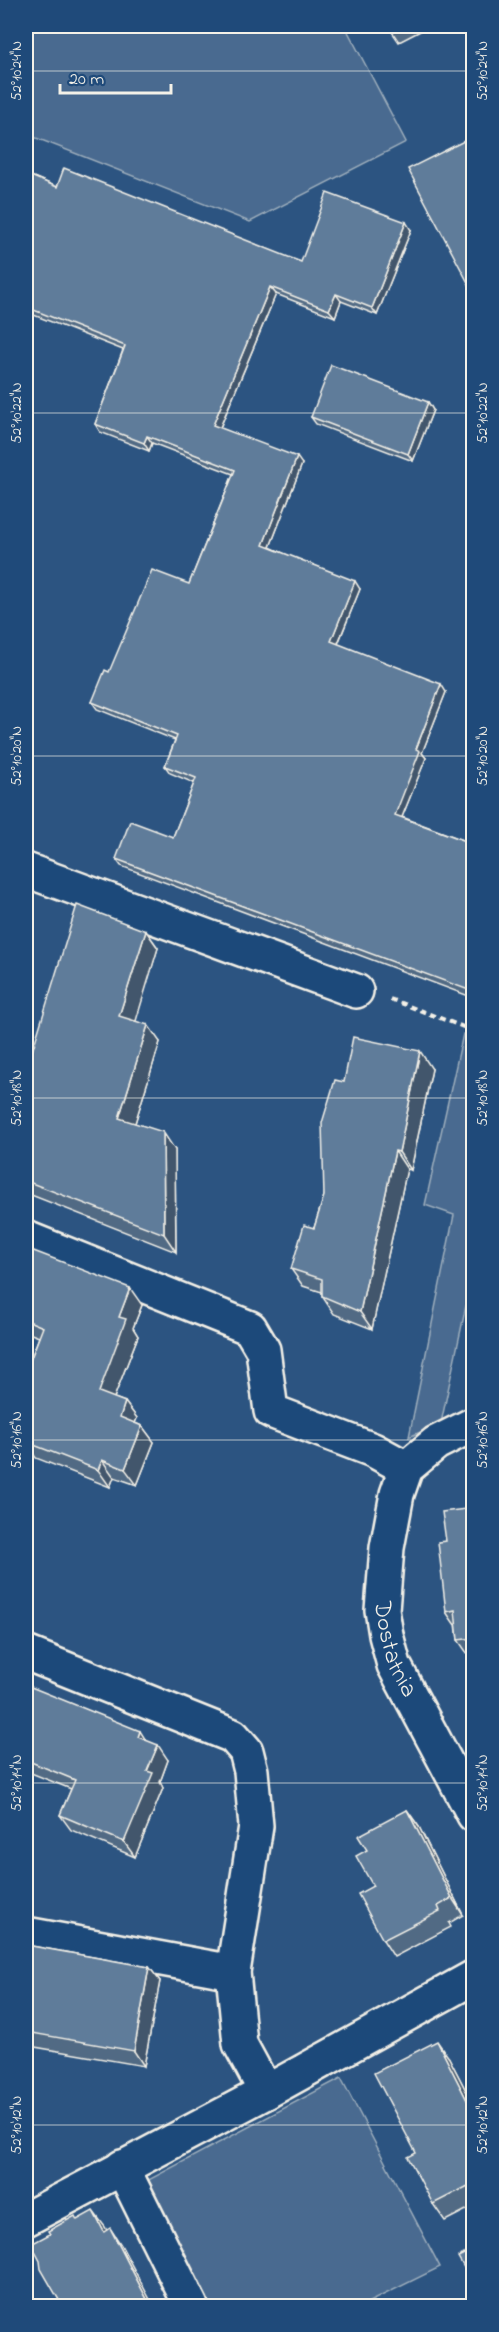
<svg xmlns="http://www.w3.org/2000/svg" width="499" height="2332" viewBox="0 0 499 2332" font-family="'Indie Flower',sans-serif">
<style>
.green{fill:#496b90;stroke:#9eaebc;stroke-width:1.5}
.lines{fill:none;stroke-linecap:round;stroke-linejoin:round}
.minor-casing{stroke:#f4f1e8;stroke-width:38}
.path{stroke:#f4f1e8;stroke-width:4;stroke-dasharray:6 4.5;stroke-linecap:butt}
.minor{stroke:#1f4a7a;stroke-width:33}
.wall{fill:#516a84;stroke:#f4f1e8;stroke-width:1.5}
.shaded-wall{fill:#42566c;stroke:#f4f1e8;stroke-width:1.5}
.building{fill:#5e7b9a;stroke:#f4f1e8;stroke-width:1.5}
.ticks{fill:none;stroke:#f4f1e8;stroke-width:1.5;stroke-opacity:0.45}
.labels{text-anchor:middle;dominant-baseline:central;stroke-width:6;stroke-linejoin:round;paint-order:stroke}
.street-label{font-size:24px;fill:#f4f1e8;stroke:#1f4a7a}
.neatline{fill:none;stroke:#f4f1e8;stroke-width:2}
.ticks-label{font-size:15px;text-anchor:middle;fill:#f4f1e8}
</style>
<rect width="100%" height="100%" fill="#2c5481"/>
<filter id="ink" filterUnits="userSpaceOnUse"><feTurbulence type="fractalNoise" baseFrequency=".0167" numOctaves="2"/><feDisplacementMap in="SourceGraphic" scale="12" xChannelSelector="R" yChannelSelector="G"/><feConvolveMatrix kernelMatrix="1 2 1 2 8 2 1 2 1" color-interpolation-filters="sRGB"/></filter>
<g filter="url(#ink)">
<!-- green -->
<g class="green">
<path d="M26,26H345L406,142L250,222L26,134Z"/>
<path d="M463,1034L474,1038L473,1273L441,1423L409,1437L454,1215L425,1205Z"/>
<path d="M341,2078L440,2267L361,2306H203L139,2185Z"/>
</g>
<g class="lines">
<defs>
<g id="minor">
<path d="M26,870L356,991"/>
<path d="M26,1238L250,1328L263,1350L271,1411L373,1450L406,1468"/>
<path id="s1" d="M474,1424L436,1443L406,1468L397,1494L387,1548L382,1610L386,1635L394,1665L474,1815"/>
<path d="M26,1653L233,1736L246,1751L251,1771L256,1826L233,1972L240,2044L266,2092"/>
<path d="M26,1934L233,1972"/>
<path d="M122,2167L191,2306"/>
<path d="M26,2219L266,2092L474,1977"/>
</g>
</defs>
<!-- minor casing -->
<use href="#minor" class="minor-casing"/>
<!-- path -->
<path class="path" d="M390,999L474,1031"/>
<!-- minor -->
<use href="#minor" class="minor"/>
</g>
<!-- wall -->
<g class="wall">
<path d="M388,26H430L399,42Z"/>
<path d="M26,174L57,187L301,262L411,230L377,315L341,301L335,317L276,294L220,428L302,464L270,547L360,589L338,644L446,692L422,753L426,758L402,817L474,844V998L121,866L116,859L173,837L194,783L170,773L165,766L175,740L97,709L92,702L109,672L189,584L233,474L152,443L149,451L100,432L95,424L123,350L26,312Z"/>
<path d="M428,402L433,410L413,461L316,424L311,417Z"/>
<path d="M146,931L158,948L135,1021L160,1042L135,1123L175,1150L176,1252L26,1193V1071Z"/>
<path d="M432,1069L411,1170L407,1169L372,1329L334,1314L322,1296V1292L303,1286L291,1269L314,1228L324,1196L344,1082Z"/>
<path d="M26,1265L142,1305L133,1328L138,1336L114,1398L125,1402L137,1418L135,1423L142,1426L154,1442L137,1485L114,1477L110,1487L36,1458L26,1443V1371L39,1337L26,1332Z"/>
<path d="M474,1508V1652L467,1653L458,1640L456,1624L455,1625L446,1612V1541Z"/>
<path d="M26,1685L146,1740L168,1760L160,1782L163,1788L135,1857L71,1830L60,1815L71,1789L26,1771Z"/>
<path d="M407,1810L419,1827L463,1915L449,1923L451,1927L394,1957L383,1940L367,1850Z"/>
<path d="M26,1945L149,1967L160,1981L144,2066L35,2047L26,2033Z"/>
<path d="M449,2058L473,2104H474V2206L445,2221L433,2204L416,2153Z"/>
</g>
<!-- shaded-wall -->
<g class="shaded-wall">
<path d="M406,222L411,230L377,315L372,308Z"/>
<path d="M270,287L276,294L218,432L213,425Z"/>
<path d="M336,294L341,301L335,317L329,310Z"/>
<path d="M428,402L433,410L413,461L408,454Z"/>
<path d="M147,436L152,443L149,451L144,443Z"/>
<path d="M297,457L302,464L268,552L263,545Z"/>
<path d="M355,581L360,589L336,648L331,641Z"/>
<path d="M441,684L446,692L422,753L426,758L400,822L395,815L416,749Z"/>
<path d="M146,931L158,948L132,1034L119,1016Z"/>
<path d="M148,1025L160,1042L131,1136L119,1118Z"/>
<path d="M420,1051L432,1069L411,1170L399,1152Z"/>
<path d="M163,1132L175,1150L176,1252L164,1234Z"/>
<path d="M395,1151L407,1169L372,1329L360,1312Z"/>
<path d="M130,1288L142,1305L133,1328L138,1336L110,1408L99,1392L119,1317Z"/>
<path d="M125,1402L137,1418L131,1433L120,1417Z"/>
<path d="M142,1426L154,1442L137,1485L125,1469Z"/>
<path d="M102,1460L114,1477L110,1487L98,1470Z"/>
<path d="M140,1731L150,1747L138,1737Z"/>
<path d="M158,1745L168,1760L160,1782L163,1788L135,1857L124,1842L147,1771Z"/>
<path d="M407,1810L419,1827L463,1915L452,1898Z"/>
<path d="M149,1967L160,1981L144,2066L134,2051Z"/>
<path d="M437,2041L449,2058L474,2106H470Z"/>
<path d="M93,2211L105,2227L116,2248L104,2232Z"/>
<path d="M110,2228L121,2245L154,2307H151Z"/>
</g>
<!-- building -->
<g class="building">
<path d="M388,26H396L390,29Z"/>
<path d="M474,136V294L408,169Z"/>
<path d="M64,168L301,262L327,193L406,222L372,308L336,294L329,310L270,287L213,425L297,457L263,545L355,581L331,641L441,684L416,749L420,751L395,815L474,844V992L116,859L130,821L173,837L196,778L165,766L177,736L92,702L105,670L109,672L152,570L189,584L235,470L147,436L144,443L95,424L125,346L26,307V174L57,187Z"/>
<path d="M331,365L428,402L408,454L311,417Z"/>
<path d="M77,905L146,931L119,1016L148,1025L119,1118L163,1132L164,1234L26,1181V1071Z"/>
<path d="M353,1037L420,1051L399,1152L395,1151L360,1312L322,1296V1279L291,1269L304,1225L314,1228L324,1196L322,1123L335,1080L344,1082Z"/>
<path d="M31,1250L130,1288L119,1317L126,1319L99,1392L125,1402L120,1417L142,1426L125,1469L102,1460L98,1470L26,1442V1440L29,1432L26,1431V1371L43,1327L26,1320V1265Z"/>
<path d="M474,1508V1638L458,1640L455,1610L446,1612L438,1542L446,1541L442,1512Z"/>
<path d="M26,1685L140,1731L138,1737L158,1745L147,1771L153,1773L124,1842L60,1815L75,1780L26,1760Z"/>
<path d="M407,1810L452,1898L438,1906L440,1911L383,1940L358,1894L373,1886L356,1856L367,1850L358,1836Z"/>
<path d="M26,1945L149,1967L134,2051L26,2032L27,2019H26Z"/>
<path d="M437,2041L470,2106L474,2104V2191L470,2185L433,2204L408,2157L416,2153L374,2073Z"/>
<path d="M93,2211L104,2232L110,2228L151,2307H63L41,2269L40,2261L31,2244L50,2234L48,2231L75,2216L77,2220Z"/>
<path d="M474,2249V2285L458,2257Z"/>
</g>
</g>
<!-- ticks -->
<path class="ticks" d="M26,71H474M26,413H474M26,756H474M26,1098H474M26,1440H474M26,1783H474M26,2125H474"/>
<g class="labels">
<!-- street labels -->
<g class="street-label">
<text stroke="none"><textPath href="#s1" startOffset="267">Dostatnia</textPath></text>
</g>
</g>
<!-- margin -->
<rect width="499" height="2332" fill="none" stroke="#1f4a7a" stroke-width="66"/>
<!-- scale -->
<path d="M60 84v9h111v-9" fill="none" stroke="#f4f1e8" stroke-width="3"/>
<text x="69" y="84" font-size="18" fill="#f4f1e8" stroke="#1f4a7a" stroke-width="4.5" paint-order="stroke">20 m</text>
<rect x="33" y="33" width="433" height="2266" class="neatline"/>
<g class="ticks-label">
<text transform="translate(16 71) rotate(-90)" y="5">52°10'24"N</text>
<text transform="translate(482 71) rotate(-90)" y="5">52°10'24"N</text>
<text transform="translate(16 413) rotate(-90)" y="5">52°10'22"N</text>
<text transform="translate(482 413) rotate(-90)" y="5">52°10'22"N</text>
<text transform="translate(16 756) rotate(-90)" y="5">52°10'20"N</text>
<text transform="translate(482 756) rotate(-90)" y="5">52°10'20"N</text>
<text transform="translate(16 1098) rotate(-90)" y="5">52°10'18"N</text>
<text transform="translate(482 1098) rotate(-90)" y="5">52°10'18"N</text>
<text transform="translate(16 1440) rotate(-90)" y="5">52°10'16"N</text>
<text transform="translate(482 1440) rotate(-90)" y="5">52°10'16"N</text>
<text transform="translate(16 1783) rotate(-90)" y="5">52°10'14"N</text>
<text transform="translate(482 1783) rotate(-90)" y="5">52°10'14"N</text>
<text transform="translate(16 2125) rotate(-90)" y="5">52°10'12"N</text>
<text transform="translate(482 2125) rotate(-90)" y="5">52°10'12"N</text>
</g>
</svg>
